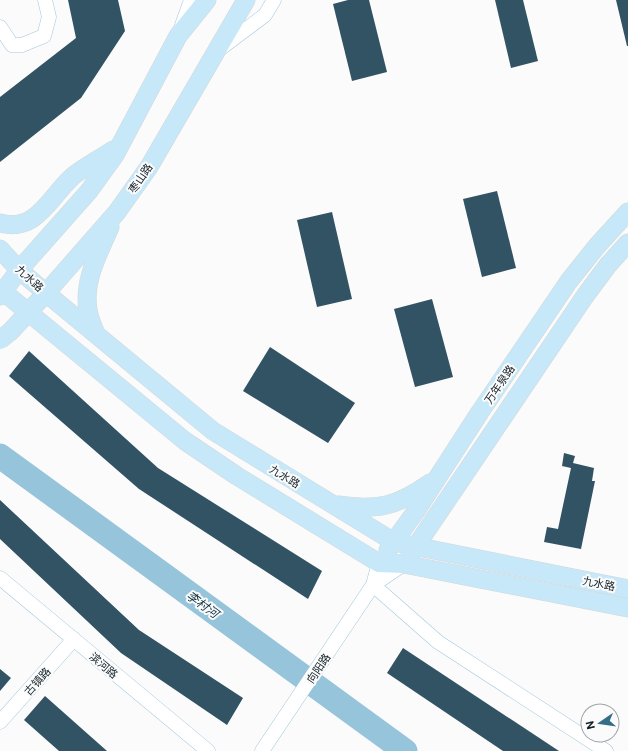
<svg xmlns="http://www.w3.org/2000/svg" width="628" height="751" viewBox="0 0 628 751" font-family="Commissioner,'Noto Sans SC',sans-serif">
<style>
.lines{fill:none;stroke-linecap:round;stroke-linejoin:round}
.river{stroke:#96c4db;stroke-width:25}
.building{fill:#315364}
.minor-casing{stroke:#a3c8dc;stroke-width:15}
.major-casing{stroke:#d5d7d8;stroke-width:19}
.minor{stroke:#fff;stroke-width:14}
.major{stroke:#c7e8f9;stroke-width:18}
.major-bridge-casing{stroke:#d5d7d8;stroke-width:19;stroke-linecap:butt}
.major-bridge{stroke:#c7e8f9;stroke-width:18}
.labels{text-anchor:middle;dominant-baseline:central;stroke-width:4;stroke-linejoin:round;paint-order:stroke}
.street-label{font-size:11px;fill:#132229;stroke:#fbfbfb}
.water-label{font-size:12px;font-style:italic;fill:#083142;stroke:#fbfbfb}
</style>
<rect width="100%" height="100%" fill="#fbfbfb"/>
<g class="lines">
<!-- river -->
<path class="river" d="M0,456L405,751"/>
</g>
<!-- building -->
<g class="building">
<path d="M68,0H118L125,31L81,98L0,162V97L76,38Z"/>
<path d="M348,0H369L387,72L352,81L333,4Z"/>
<path d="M495,0H523L538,61L511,68Z"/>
<path d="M616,0H628V46H627Z"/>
<path d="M497,191L516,268L482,277L463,199Z"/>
<path d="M332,212L352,299L317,307L297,220Z"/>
<path d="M432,299L453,377L415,387L394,309Z"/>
<path d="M270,347L355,403L328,443L243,391Z"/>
<path d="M29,351L158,468L322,571L308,599L139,489L9,376Z"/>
<path d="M564,453L575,456L573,463L594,468L592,481H595L581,549L544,542L547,527L558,529L571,468L562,466Z"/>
<path d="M0,500L139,630L243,698L227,725L121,653L0,539Z"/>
<path d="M403,648L559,751H503L387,673Z"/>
<path d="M0,669L11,678L0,691Z"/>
<path d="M45,696L107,751H59L24,720Z"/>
</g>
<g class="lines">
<defs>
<g id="minor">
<path d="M0,27L12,45H22L44,36L49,17L45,0"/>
<path d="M181,28L191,0"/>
<path d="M221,48L265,15L274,0"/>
<path d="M0,578L208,751"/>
<path d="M373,585L438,642L606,751"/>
<path d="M373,585L404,564"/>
<path d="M0,722L74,639"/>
<path d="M262,751L373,585L379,563"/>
</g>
<g id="major">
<path d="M0,223C36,233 49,198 72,177C84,167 100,159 113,150"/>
<path d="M0,249L19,270L46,293L213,431L394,542L628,589"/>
<path d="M0,289L185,441L237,476L379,563L404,564L628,608"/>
<path d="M0,296L19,270L89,191L115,155L178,36L207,0"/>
<path d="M11,331L46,293L117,212L149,167L246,0"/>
<path d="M96,334C93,326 89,318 88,310C83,280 99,253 110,227"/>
<path d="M338,505C377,511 398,506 430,483"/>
<path d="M388,550L416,511L480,412L569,281L597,246L628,212"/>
<path d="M410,555L585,296L608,265L628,243"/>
</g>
</defs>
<!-- minor casing -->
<use href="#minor" class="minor-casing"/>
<!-- major casing -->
<use href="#major" class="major-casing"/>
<!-- minor -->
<use href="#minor" class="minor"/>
<!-- major -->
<use href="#major" class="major"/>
<defs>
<path id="major-bridge" d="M0,340L11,331"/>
</defs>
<!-- major-bridge casing -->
<use href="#major-bridge" class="major-bridge-casing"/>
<!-- major-bridge -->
<use href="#major-bridge" class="major-bridge"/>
</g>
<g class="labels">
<!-- street labels -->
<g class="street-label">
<text transform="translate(140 178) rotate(-56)">枣山路</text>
<text transform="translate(30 278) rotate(42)">九水路</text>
<text transform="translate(499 384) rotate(-56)">万年泉路</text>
<text transform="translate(285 476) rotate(31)">九水路</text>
<text transform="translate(599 583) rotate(11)">九水路</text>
<text transform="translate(104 665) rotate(40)">滨河路</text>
<text transform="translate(318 668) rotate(-56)">向阳路</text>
<text transform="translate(37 681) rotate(-48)">古镇路</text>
</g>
<!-- water labels -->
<g class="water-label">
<text transform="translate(203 604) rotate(36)">李村河</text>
</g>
</g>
<!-- north arrow -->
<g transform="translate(600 723) rotate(257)"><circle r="19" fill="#fbfbfb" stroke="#9ea4a7"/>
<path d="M0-3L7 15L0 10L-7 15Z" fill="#356c87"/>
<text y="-6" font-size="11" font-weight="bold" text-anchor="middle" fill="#132229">N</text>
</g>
</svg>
